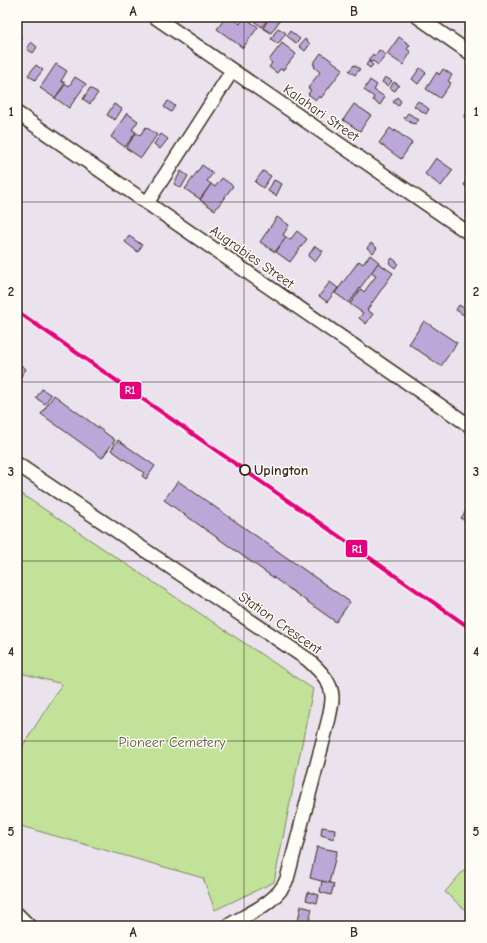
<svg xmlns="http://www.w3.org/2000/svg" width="487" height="943" viewBox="0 0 487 943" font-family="'Comic Neue',sans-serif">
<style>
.green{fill:#c2e29a;stroke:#7e865c}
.building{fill:#bca8d8;stroke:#3b2a1e}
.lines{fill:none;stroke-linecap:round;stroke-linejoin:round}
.minor-casing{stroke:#3b2a1e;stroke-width:16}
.minor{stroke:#fdfcf7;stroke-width:13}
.rail-1-casing{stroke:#fdfcf7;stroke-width:7}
.rail-1{stroke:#e5007d;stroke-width:4}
.grid{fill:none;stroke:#3b2a1e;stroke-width:1;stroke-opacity:0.55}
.stop-dot{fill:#fdfcf7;stroke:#3b2a1e;stroke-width:2}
.labels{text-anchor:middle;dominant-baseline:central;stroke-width:3;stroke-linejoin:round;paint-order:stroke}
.street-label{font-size:14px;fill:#3b2a1e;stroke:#fdfcf7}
.stop-label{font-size:14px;font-weight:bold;fill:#3b2a1e;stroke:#fdfcf7;text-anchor:start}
.park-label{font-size:14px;fill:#5d583d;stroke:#fdfcf7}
.line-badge{stroke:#fdfcf7;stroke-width:1.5}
.badge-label{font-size:11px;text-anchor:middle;font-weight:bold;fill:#fff}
.neatline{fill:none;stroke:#3b2a1e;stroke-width:1.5}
.grid-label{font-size:13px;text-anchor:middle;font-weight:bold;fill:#3b2a1e}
</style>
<rect width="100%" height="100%" fill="#eae3ee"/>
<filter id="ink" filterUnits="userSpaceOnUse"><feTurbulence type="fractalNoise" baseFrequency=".025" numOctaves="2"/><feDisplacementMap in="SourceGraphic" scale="8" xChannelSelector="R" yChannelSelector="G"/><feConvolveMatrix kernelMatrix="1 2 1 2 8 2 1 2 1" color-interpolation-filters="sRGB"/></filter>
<g filter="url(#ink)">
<!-- green -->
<g class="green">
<path d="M17,491L313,689L274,882L215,910L203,878L17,825V755L62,684L17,672Z"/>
<path d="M470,863V914L445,892Z"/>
</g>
<!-- building -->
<g class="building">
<path d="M226,17H231L240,24L244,17L258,27L243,48L217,29Z"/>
<path d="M258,17H269L262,27L255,22Z"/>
<path d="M270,17H282L271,33L263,28Z"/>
<path d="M278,28L286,33L278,44L271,39Z"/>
<path d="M290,31L300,39L296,43L287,36Z"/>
<path d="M17,35L22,38L17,45Z"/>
<path d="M399,37L410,45L407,49L411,52L403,65L387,54Z"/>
<path d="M305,39L310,44L305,51L299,46Z"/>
<path d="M31,42L37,47L33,53L27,49Z"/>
<path d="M282,43L296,54L283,70L280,69L277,73L269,67L272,63L269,60Z"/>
<path d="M379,50L386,55L378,65L373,61L371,62L368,60L373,54L375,56Z"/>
<path d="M321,53L343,69L321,98L319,96L316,100L308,94L311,90L308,88L320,72L314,67L315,65L313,64Z"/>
<path d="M369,61L373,65L370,68L366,65Z"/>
<path d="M56,64L67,71L61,81L65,83L55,98L40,88Z"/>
<path d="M36,65L43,70L35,80L28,75Z"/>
<path d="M354,65L360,69L355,75L349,71Z"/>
<path d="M420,68L426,73L418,84L412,79Z"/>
<path d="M443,69L452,75L448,81L451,83L440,98L426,89L437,72L439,75Z"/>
<path d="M75,77L86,84L69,108L55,98L66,84L69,86Z"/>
<path d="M385,77L392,81L388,86L382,82Z"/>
<path d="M370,80L377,85L374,90L385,97L380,105L373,100L374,97L364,90Z"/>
<path d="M394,82L399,85L395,91L390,88Z"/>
<path d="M90,88L98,93L90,104L83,99Z"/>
<path d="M397,97L401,101L398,106L393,102Z"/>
<path d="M168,101L175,106L171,112L164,107Z"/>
<path d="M418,101L429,109L426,114L414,106Z"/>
<path d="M114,104L122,109L115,120L107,115Z"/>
<path d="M354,104L371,115L360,131L343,120Z"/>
<path d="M470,108V121L464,117Z"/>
<path d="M127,113L138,121L132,130L136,132L125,147L111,137Z"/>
<path d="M408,113L419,120L415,124L414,123L413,124L404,118Z"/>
<path d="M146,127L157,135L141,158L126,148L136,133L140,135Z"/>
<path d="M390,128L395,132V130L412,143L401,159L379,143Z"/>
<path d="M161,134L168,139L160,149L154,144Z"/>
<path d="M436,158L453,170L441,186L425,174Z"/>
<path d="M202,165L213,173L207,181L211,184L200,199L185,189Z"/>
<path d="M181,171L188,176L181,188L174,184Z"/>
<path d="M263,171L271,176L263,188L255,182Z"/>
<path d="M469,177H470V189L464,185Z"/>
<path d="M222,178L233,186L215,210L200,200L211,184L215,187Z"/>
<path d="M274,180L282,184L276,196L268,191Z"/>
<path d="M470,197V205L466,202Z"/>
<path d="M277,217L289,225L283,235L286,237L275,252L260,242Z"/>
<path d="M297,231L307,239L290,262L276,252L286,237L290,240Z"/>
<path d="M129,236L142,245L138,252L125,242Z"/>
<path d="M371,243L377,248L373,253L367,248Z"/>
<path d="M315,246L323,251L315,262L308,256Z"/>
<path d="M370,255L379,262L349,303L335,293L359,261L363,264Z"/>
<path d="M392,258L398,263L395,268L389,263Z"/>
<path d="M378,263L393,273L367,310L373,314L366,324L359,318L363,313L350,304L361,289L364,292L376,276L371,273Z"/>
<path d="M330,282L338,288L327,302L319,296Z"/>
<path d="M459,305L470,312V319L456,310Z"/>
<path d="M424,321L457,343L441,366L409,344Z"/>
<path d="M17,362L26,369L18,381L17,380Z"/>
<path d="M42,389L51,395L45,404L36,398Z"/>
<path d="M54,395L115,440L102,458L41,414Z"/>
<path d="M118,440L155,466L146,479L142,476L144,473L111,450Z"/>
<path d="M178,481L350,602L336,622L164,500Z"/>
<path d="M470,505V522L468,524L461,518Z"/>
<path d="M322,827L335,829L334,839L321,835Z"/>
<path d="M317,847L337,851L329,883L310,878Z"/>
<path d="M322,881L334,884L331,895L320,892Z"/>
<path d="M308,892L319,895L317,903L306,900Z"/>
<path d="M301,906L312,909L308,926H297Z"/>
</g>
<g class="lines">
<defs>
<g id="minor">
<path d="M155,17L470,234"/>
<path d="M418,17L470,53"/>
<path d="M17,113L470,426"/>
<path d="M147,203L232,71"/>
<path d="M17,464L307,659C318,669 333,682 332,699C332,705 330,712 329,718L287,879C277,903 249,913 228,926"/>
<path d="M17,914L29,926"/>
</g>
</defs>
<!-- minor casing -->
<use href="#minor" class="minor-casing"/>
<!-- minor -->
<use href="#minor" class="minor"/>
<defs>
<path id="rail-1" d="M17,311L470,628"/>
</defs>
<!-- rail-1 casing -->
<use href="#rail-1" class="rail-1-casing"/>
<!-- rail-1 -->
<use href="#rail-1" class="rail-1"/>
</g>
</g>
<!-- grid -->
<path class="grid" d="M244,17V926M17,202H470M17,382H470M17,561H470M17,741H470"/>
<!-- markers -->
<circle class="stop-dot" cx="245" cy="470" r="5"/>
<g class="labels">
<!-- street labels -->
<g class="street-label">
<text transform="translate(321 113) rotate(35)">Kalahari Street</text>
<text transform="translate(252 257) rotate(35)">Augrabies Street</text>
<text transform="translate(280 623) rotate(35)">Station Crescent</text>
</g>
<!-- stop labels -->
<g class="stop-label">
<text x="254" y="470">Upington</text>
</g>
<!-- park labels -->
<g class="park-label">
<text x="172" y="742">Pioneer Cemetery</text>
</g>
</g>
<g class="line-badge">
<rect x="119" y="381" width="23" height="19" rx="4" fill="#e5007d"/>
<rect x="345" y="539" width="23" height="19" rx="4" fill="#e5007d"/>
</g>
<g class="badge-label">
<text x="130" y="394">R1</text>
<text x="357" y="553">R1</text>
</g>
<!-- margin -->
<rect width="487" height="943" fill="none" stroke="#fdfcf7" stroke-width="44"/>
<rect x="22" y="22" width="443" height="899" class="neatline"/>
<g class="grid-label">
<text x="133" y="16">A</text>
<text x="354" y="16">B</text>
<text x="11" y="116">1</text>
<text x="476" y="116">1</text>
<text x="11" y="296">2</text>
<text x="476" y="296">2</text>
<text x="11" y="476">3</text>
<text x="476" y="476">3</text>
<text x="11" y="656">4</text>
<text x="476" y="656">4</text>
<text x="11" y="836">5</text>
<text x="476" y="836">5</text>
<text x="133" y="937">A</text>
<text x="354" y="937">B</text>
</g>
</svg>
